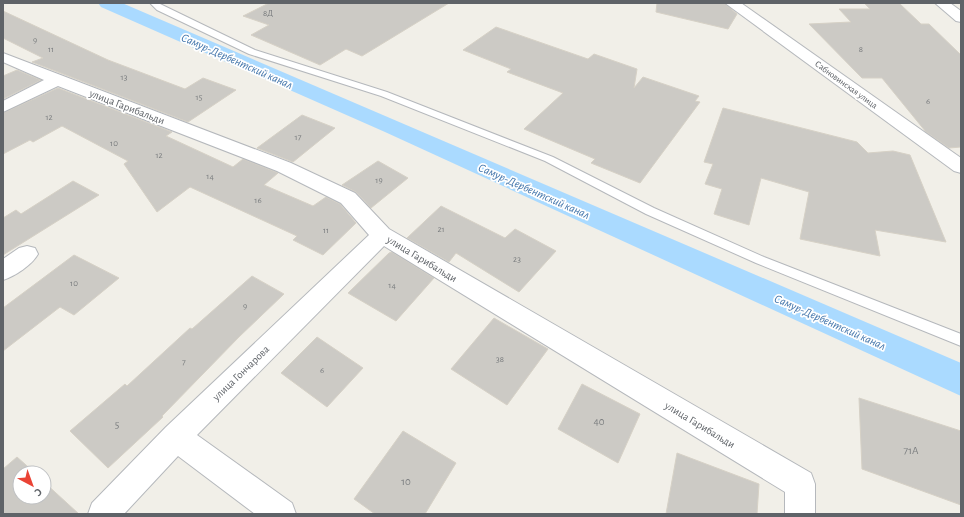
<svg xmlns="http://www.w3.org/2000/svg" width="964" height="517" viewBox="0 0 964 517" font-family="'Alegreya Sans',sans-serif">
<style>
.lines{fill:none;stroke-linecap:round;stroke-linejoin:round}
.canal{fill:#aadaff;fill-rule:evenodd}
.building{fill:#cccac5;stroke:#d6d1c6}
.service-casing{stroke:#b5b8bc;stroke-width:2}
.minor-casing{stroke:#b5b8bc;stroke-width:2}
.service{fill:#fff;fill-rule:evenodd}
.minor{fill:#fff;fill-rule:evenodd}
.labels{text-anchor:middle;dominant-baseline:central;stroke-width:3.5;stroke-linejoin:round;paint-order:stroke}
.number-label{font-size:9px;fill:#7a7d7f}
.far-street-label{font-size:9px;fill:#5f6368;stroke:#fff}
.street-label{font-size:11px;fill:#5f6368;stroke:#fff}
.near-number-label{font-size:11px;fill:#7a7d7f}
.water-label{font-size:12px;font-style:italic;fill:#4174aa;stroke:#fff}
</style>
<rect width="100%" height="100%" fill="#f1efe8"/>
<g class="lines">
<!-- canal -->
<path class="canal" d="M98,3H122L961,363V396L385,132L101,7Z"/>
</g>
<!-- building -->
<g class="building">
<path d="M269,3H449L362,56L346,49L320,65L251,35L269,25L243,16Z"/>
<path d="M657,3H724L737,14L728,29L656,12Z"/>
<path d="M864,3H899L921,24H929L961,55V147L949,148L926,132L882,78H862L809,24L851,22L839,9H870Z"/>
<path d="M3,11L108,60L185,89L203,78L236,90L188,122L32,62L43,58L3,38Z"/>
<path d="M496,27L588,59L594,54L637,69L634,88L643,77L699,96L695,101L700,102L640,183L591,163L595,159L524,129L563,93L507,72L511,69L463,50Z"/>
<path d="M17,70L41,80L3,99V76Z"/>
<path d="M58,88L172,132L166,136L233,167L243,159L276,172L278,173L264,185L313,206L326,197L340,204L356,223L323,255L293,240L297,236L190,187L157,212L124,164L128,161L62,126L33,142L30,140L3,154V113Z"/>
<path d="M723,108L857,142L868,153L893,151L910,155L946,242L875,230L880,256L800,239L809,192L761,178L749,225L714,214L722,189L705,184L713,164L704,162Z"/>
<path d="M302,115L335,128L293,162L257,148Z"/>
<path d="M378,161L408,178L371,208L356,192L342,185Z"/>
<path d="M73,181L99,195L3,255V218L16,210L21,214Z"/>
<path d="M441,206L505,238L515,229L556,251L519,292L456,253L449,262L407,238Z"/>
<path d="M392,252L434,278L396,321L348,293L389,253Z"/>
<path d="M74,255L119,278L74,315L60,307L3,351V308Z"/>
<path d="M252,276L284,294L239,337L162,416L163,417L108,468L70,431L125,384L127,386L190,328L192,329Z"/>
<path d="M494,318L548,349L507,405L451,369Z"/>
<path d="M317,337L363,368L327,407L281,373Z"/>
<path d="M582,384L640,414L618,463L558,429Z"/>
<path d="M859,398L961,431V505L862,469Z"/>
<path d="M403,431L456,463L425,514H375L354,499Z"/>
<path d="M677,453L759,484L757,514H666Z"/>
<path d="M17,457L35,473H20V497H44V482L79,514H3V469Z"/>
</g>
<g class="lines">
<defs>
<path id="service" d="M150,3H158L255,50L387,92L553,157L654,208L764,257L961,334V346L756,263L646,214L545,161L381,96L249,54L157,10Z"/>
<g id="minor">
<path d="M725,3H741L961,158V173L954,171Z"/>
<path d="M935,3H950L961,11V22L956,21Z"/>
<path d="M3,53L291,163L355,193L389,229L811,473L815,484V514H785V492L384,246L197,435L292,503L296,514H255L178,456L124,514H88L92,503L166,427L369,235L341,203L277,171L58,86L3,112V101L44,80L3,62Z"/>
<path d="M27,246L35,248L38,254C32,265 15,276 3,280V259L19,248Z"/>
</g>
</defs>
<!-- service casing -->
<use href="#service" class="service-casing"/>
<!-- minor casing -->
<use href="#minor" class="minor-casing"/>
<!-- service -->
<use href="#service" class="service"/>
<!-- minor -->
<use href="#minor" class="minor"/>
</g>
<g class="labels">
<!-- number labels -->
<g class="number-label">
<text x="268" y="13">8Д</text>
<text x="35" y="40">9</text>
<text x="51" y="49">11</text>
<text x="861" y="49">8</text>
<text x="124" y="77">13</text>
<text x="199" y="97">15</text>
<text x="928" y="101">6</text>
<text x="49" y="117">12</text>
<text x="298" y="137">17</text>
<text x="114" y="143">10</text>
<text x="159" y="155">12</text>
<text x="210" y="176">14</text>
<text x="379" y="180">19</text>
<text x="258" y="200">16</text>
<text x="441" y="229">21</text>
<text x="326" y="230">11</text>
<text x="517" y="259">23</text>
<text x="74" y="283">10</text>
<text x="392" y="285">14</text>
<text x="245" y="306">9</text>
<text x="500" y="359">38</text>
<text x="184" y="362">7</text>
<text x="322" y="370">6</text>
</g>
<!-- far-street labels -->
<g class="far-street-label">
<text transform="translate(846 85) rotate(36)">Сабновинская улица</text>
</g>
<!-- street labels -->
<g class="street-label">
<text transform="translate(127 107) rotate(21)">улица Гарибальди</text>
<text transform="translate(422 259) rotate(31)">улица Гарибальди</text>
<text transform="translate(241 373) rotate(-44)">улица Гончарова</text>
<text transform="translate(700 425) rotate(31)">улица Гарибальди</text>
</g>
<!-- near-number labels -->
<g class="near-number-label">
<text x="599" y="421">40</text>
<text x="117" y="424">5</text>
<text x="911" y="450">71А</text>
<text x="406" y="481">10</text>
</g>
<!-- water labels -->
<g class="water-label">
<text transform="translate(237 61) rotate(24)">Самур-Дербентский канал</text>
<text transform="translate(534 191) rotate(24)">Самур-Дербентский канал</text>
<text transform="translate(830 322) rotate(24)">Самур-Дербентский канал</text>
</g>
</g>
<!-- border -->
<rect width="964" height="517" fill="none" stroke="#5f6368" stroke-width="8"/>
<!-- north arrow -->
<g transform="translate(32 485) rotate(139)"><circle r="19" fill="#ffffff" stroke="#bfc1c3"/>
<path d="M0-3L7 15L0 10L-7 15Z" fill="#ea4335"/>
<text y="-6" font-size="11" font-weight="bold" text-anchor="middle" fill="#5f6368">С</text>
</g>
</svg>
